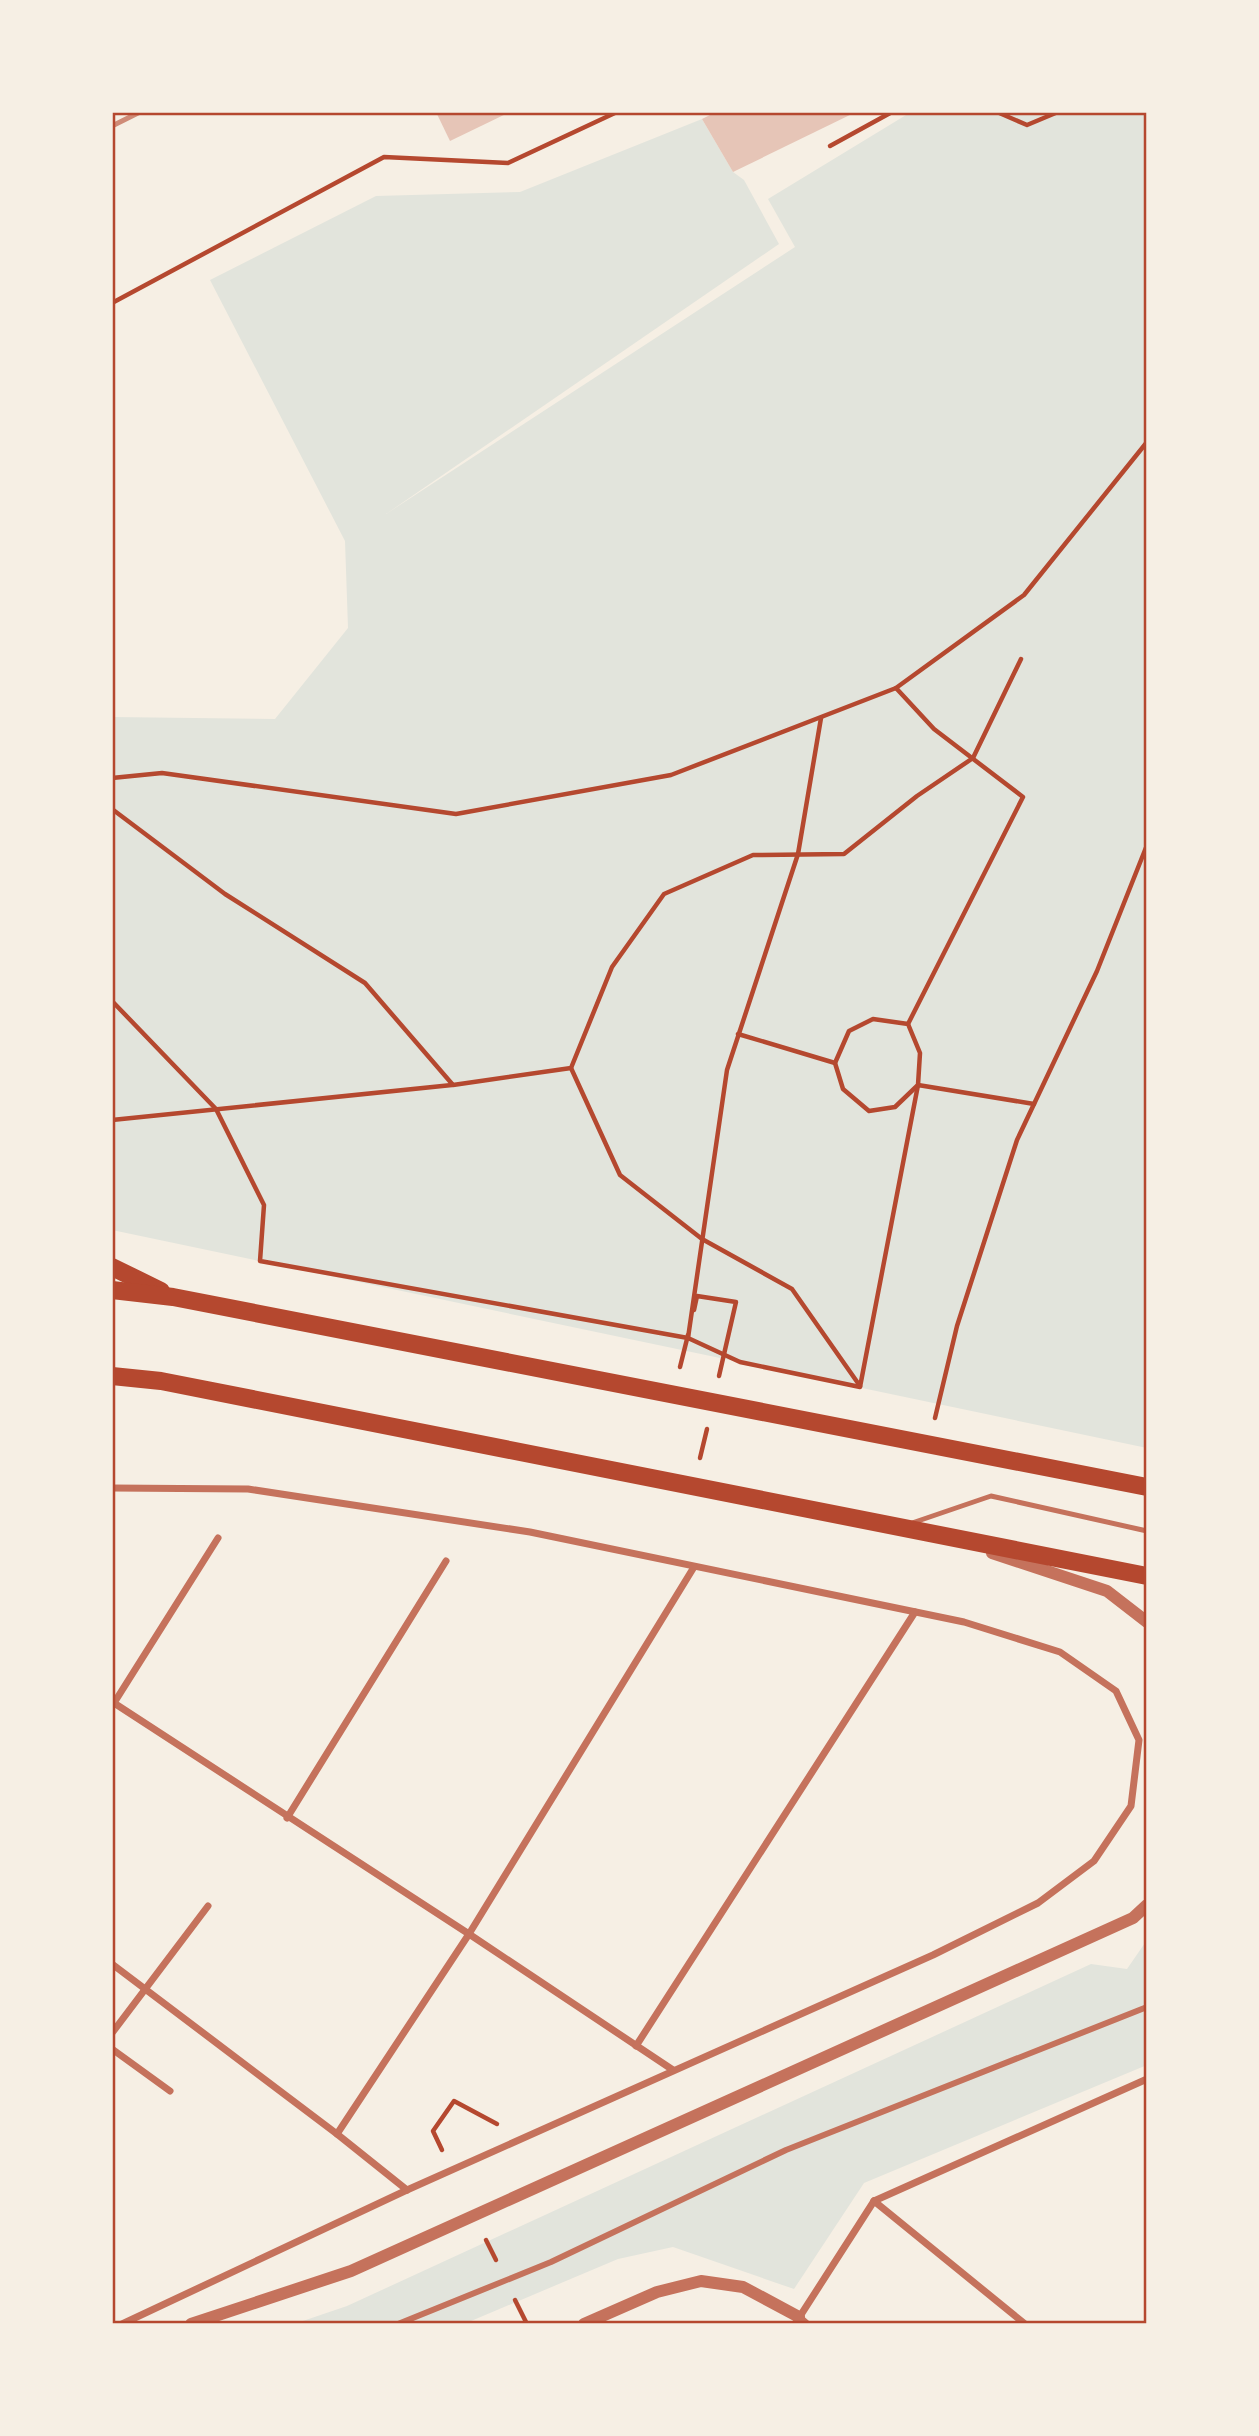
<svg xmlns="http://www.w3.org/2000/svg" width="1259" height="2436" viewBox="0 0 1259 2436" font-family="'Fira Sans',sans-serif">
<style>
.green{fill:#e2e4dc}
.building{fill:#e6c5b7}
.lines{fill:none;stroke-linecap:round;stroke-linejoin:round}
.path{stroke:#b5482f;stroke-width:4.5}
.service{stroke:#c5725c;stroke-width:5}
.pedestrian{stroke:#c5725c;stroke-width:6}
.minor{stroke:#c5725c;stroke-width:7}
.tertiary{stroke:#c5725c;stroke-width:12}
.primary{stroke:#b5482f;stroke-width:18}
.rail{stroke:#cf8b77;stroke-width:5}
.neatline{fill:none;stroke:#b5482f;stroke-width:2.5}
</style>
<rect width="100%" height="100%" fill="#f6efe4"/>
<!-- green -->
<g class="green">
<path d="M911,112H1147V1448L112,1230V717L275,719L348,628L345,541L210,280L376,196L520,192L702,119L733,172L744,180L779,244L386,514L795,247L768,199Z"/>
<path d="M1147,1940V2065L864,2183L794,2289L673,2247L618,2259L464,2324H294L347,2306L1091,1964L1127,1969Z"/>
</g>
<!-- building -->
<g class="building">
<path d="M436,112H510L450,141Z"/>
<path d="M716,112H856L733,172L702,119Z"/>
</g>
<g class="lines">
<!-- path -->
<g class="path">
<path d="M997,112L1027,125L1058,112"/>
<path d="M830,146L892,112"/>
<path d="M112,303L384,157L508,163L617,112"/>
<path d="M896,688L1024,595L1147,442"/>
<path d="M112,778L162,773L456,814L671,775L896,688L934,729L1023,797L908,1024"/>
<path d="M112,809L225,894L365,983L453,1085L571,1068L612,967L664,894L753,855L844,854L917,796L973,758L1021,659"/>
<path d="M112,1001L216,1109L264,1205L260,1261L688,1338L740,1362L860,1387L918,1085L1034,1104"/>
<path d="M873,1019L908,1024L920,1053L918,1085L895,1107L869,1111L843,1089L835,1063L849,1031Z"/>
<path d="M738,1034L835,1063"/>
<path d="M571,1068L620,1175L702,1239L792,1289L860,1386"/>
<path d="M112,1120L452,1085"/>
<path d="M694,1310L697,1296L736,1302L719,1376"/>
<path d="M688,1338L727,1070L798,854L821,718"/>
<path d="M680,1367L688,1335"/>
<path d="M935,1418L957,1326L1017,1140L1097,971L1147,845"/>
<path d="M700,1458L707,1429"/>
<path d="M442,2150L433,2131L454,2101L497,2124"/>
<path d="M486,2240L496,2260"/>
<path d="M515,2300L527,2324"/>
</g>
<!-- service -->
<path class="service" d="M912,1523L991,1496L1147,1531"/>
<!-- pedestrian -->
<path class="pedestrian" d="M398,2324L551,2262L786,2150L1147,2007"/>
<!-- minor -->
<g class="minor">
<path d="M112,1488L248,1489L530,1532L964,1622L1060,1652L1116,1691L1139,1740L1131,1806L1094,1861L1038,1903L933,1955L407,2190L122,2324"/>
<path d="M218,1538L114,1703L469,1934L673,2070"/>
<path d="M287,1818L446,1561"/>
<path d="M112,1964L337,2134L407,2190"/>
<path d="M112,2033L208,1906"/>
<path d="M636,2046L915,1612"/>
<path d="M112,2049L170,2091"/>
<path d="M337,2134L469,1934L694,1567"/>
<path d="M874,2201L1147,2079"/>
<path d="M874,2201L1025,2324"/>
<path d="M799,2317L807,2324"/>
<path d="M795,2324L874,2201"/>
</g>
<!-- tertiary -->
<g class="tertiary">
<path d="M992,1553L1107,1591L1147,1622"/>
<path d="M191,2324L351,2271L1133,1918L1147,1905"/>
<path d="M584,2324L657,2292L701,2281L743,2287L799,2317"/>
</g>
<!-- primary -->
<g class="primary">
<path d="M112,1267L161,1291"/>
<path d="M112,1290L173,1297L1147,1487"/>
<path d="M112,1376L161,1381L1147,1576"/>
</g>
<!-- rail -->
<path class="rail" d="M112,126L140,112"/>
</g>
<!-- border -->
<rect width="1259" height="2436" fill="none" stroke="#f6efe4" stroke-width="228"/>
<rect x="114" y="114" width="1031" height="2208" class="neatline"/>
</svg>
